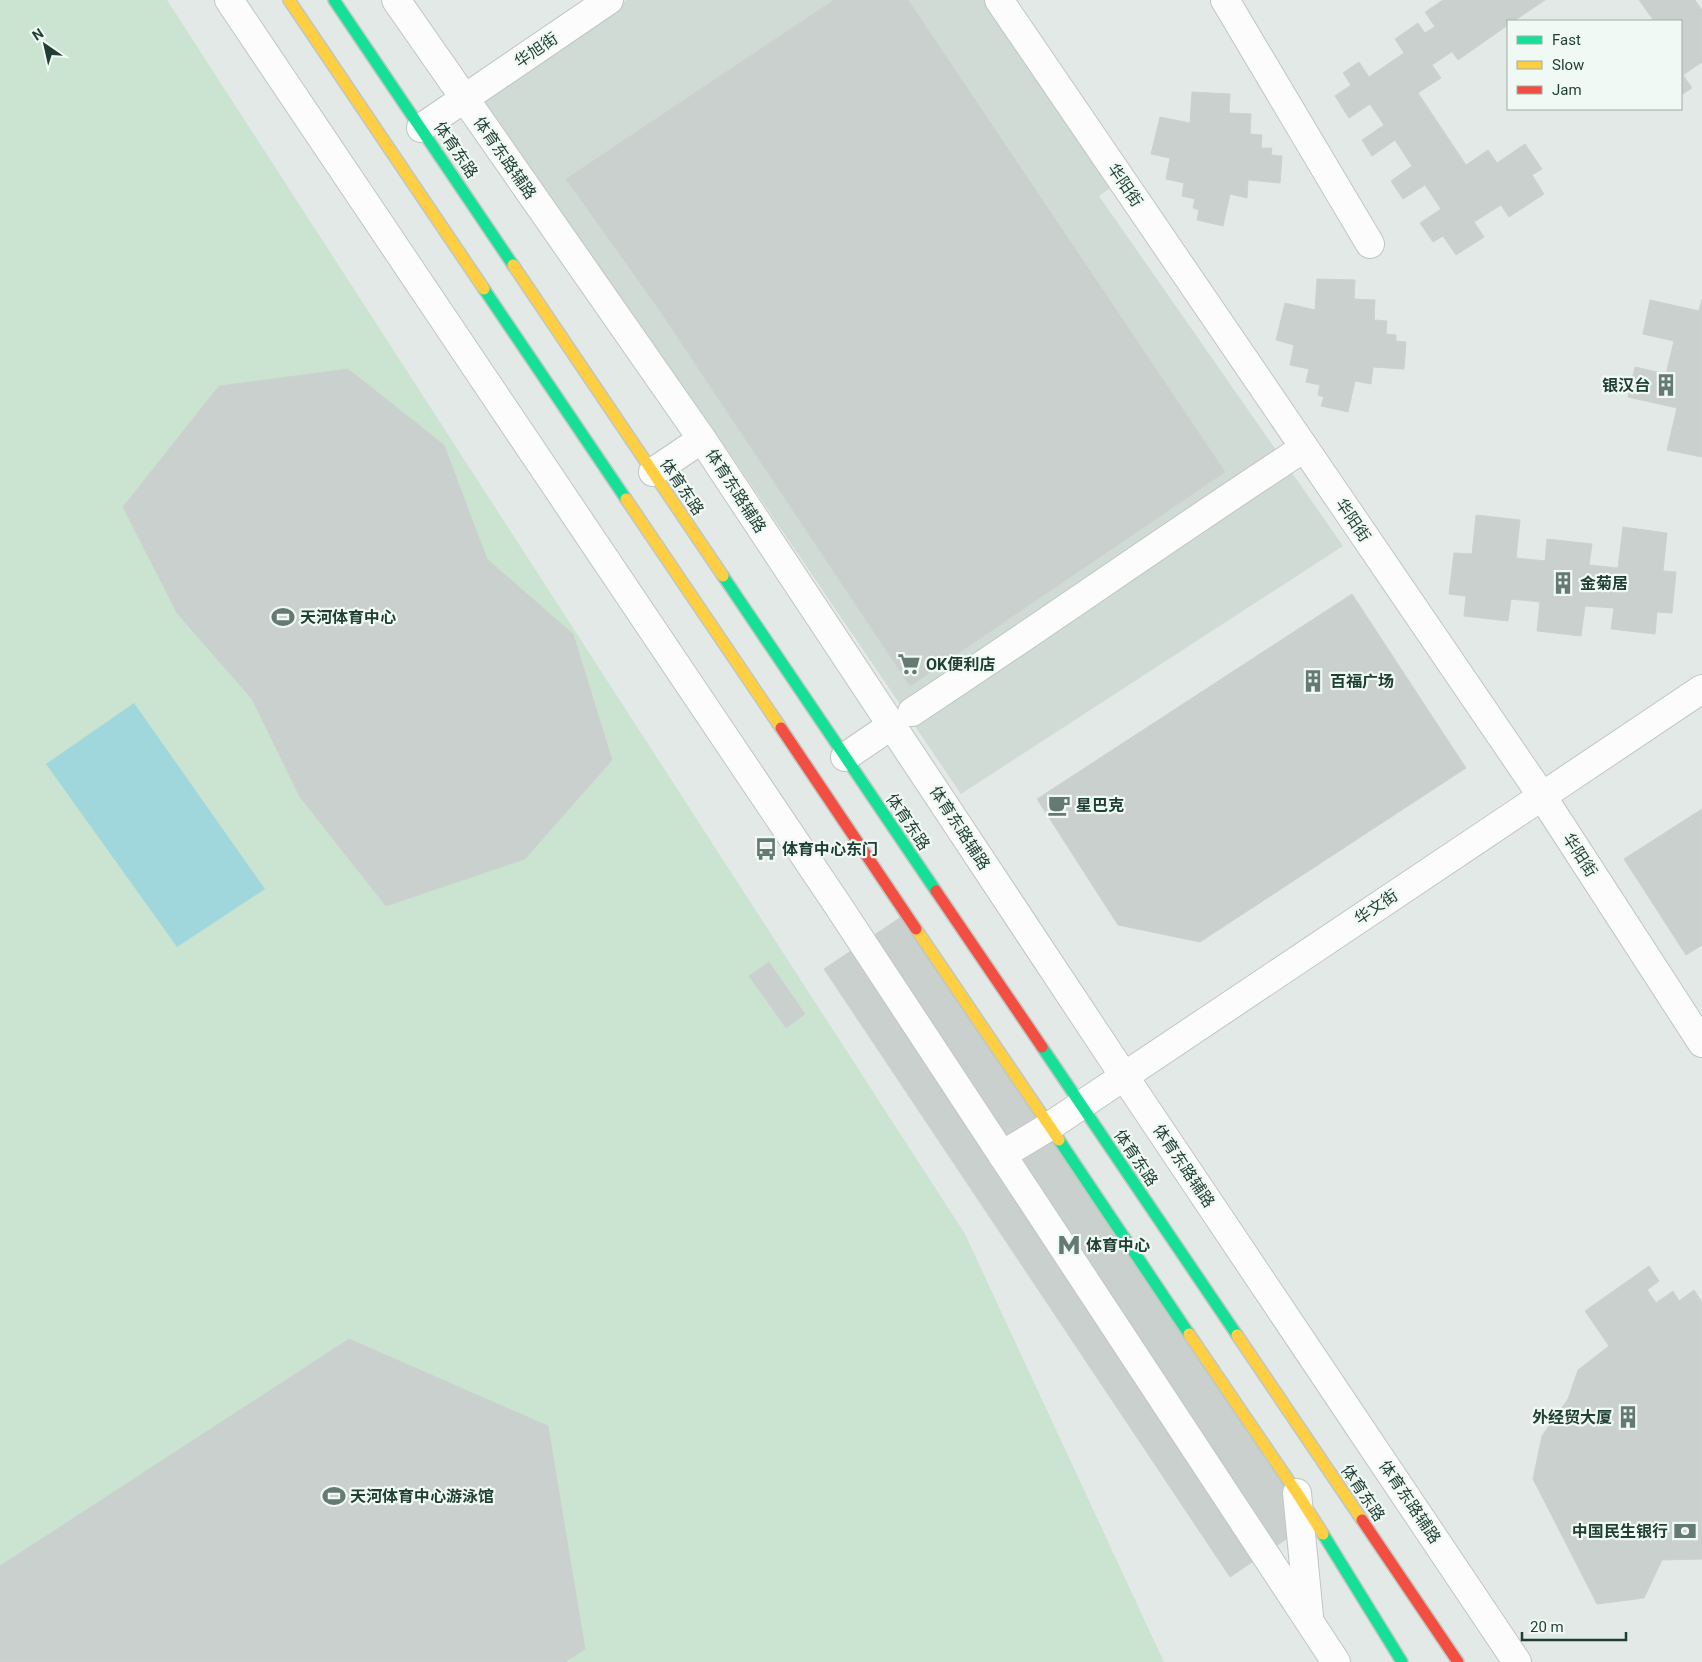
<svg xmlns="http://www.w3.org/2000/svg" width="1702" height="1662" viewBox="0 0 1702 1662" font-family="Roboto,'Noto Sans SC',sans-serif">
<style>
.built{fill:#d0dbd6}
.green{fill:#cbe4d1}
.water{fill:#a0d7dc}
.building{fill:#cad0cd;stroke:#ccd2cf}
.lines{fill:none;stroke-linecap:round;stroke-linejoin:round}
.street-casing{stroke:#c0c6c3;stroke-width:30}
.fast-casing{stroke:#bfc7c3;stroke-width:14}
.slow-casing{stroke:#bfc7c3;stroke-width:14}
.jam-casing{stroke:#bfc7c3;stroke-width:14}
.street{stroke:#fbfcfb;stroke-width:28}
.fast{stroke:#16e098;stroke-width:11}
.slow{stroke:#ffcf43;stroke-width:11}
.jam{stroke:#f24e42;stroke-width:11}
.labels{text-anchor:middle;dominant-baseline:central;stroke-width:4.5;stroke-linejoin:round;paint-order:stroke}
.street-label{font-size:16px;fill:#1f3e34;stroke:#f1f9f4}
.poi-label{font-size:16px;font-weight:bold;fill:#1f3e34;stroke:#f1f9f4;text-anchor:start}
</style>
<rect width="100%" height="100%" fill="#e3e9e6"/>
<!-- built -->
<path class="built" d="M626,0H986L1113,186L1099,196L1343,546L961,794L726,448L481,100Z"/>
<!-- green -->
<path class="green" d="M0,0H167L965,1234L1164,1662H0Z"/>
<!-- water -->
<path class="water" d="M134,703L265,889L177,947L46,764Z"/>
<!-- building -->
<g class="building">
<path d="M834,0H908L1225,472L910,686L658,308L566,179Z"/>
<path d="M1443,0H1545L1514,21H1508V25L1458,60L1425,12Z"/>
<path d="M1639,0H1695L1702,10V62L1683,75L1692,88L1681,95V21H1654Z"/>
<path d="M1418,23L1425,33L1440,23L1456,49L1432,65L1441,78L1418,93L1466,165L1488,150L1497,163L1525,144L1542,169L1532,175L1544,194L1509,217L1501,205L1474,222L1484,237L1456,255L1443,236L1433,242L1420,223L1441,209L1425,185L1403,199L1391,181L1412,166L1395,140L1372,156L1362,140L1384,125L1370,104L1349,118L1335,96L1351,85L1343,73L1359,62L1369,77L1404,53L1395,39Z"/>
<path d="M1192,92L1230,94L1229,113L1251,114L1250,134L1262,135L1261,148H1272L1271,155L1282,156L1280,183L1248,180L1247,198L1230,194L1223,226L1197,220L1199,210L1193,208L1195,199L1182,196L1184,183L1166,179L1170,158L1151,154L1160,117L1190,123Z"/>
<path d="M1317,279L1355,280L1354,299L1375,300L1374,320L1387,321L1386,334L1396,335V341L1406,342L1404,369L1373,367L1371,384L1355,381L1348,412L1321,406L1324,397L1318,395L1320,385L1306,382L1309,369L1290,365L1294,345L1276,340L1285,303L1315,310Z"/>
<path d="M1702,299V457L1667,450L1677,408L1628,397L1635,367L1666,374L1674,341L1643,334L1650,300L1699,311Z"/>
<path d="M348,369L444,445L487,559L573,634L612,760L525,859L386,906L300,797L252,699L177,613L123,507L219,386Z"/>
<path d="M1476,515L1520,520L1516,558L1545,561L1547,539L1592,544L1589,565L1618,568L1623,527L1667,533L1663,571L1676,572L1672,613L1657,612L1655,634L1611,629L1614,608L1585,606L1581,636L1537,631L1540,602L1511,599L1508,621L1464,616L1466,596L1449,594L1454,553L1472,554Z"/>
<path d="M1352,594L1466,768L1200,942L1118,925L1037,799Z"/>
<path d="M1702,809V945L1686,955L1624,859Z"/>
<path d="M907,913L1313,1521L1230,1577L824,969Z"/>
<path d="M769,962L805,1014L786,1028L749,976Z"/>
<path d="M1649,1266L1659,1281L1647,1290L1656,1303L1673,1291L1679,1301L1694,1290L1702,1302V1559L1662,1560L1644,1598L1597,1604L1533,1479L1542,1436L1568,1399L1578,1370L1609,1346L1585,1311Z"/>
<path d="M349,1339L548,1426L585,1649L565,1662H0V1566Z"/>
</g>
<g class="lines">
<defs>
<g id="street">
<path d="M229,0L837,904L1336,1662"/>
<path d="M396,0L702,439L1124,1076L1517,1662"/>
<path d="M999,0L1542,796L1702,1043"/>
<path d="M1225,0L1370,244"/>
<path d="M421,128L609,0"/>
<path d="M653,472L702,439"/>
<path d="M912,712C1044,625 1172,534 1304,448"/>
<path d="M845,757L892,725"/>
<path d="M1002,1155L1050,1126L1702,689"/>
<path d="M1297,1493L1309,1616"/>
</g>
<g id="fast">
<path d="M334,0L513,265"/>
<path d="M484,289L626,499"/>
<path d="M723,576L936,891"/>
<path d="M1042,1047L1237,1335"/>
<path d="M1059,1140L1189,1334"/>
<path d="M1323,1534L1402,1662"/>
</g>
<g id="slow">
<path d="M289,0L484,289"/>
<path d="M513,265L723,576"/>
<path d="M626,499L781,728"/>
<path d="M916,929L1059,1140"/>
<path d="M1189,1334L1297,1493L1323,1534"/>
<path d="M1237,1335L1362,1520"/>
</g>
<g id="jam">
<path d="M781,728L916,929"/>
<path d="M936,891L1042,1047"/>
<path d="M1362,1520L1458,1662"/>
</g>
</defs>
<!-- street casing -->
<use href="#street" class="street-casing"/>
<!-- fast casing -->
<use href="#fast" class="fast-casing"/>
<!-- slow casing -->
<use href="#slow" class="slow-casing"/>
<!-- jam casing -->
<use href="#jam" class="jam-casing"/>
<!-- street -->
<use href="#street" class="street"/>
<!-- fast -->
<use href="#fast" class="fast"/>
<!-- slow -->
<use href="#slow" class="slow"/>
<!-- jam -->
<use href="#jam" class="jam"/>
</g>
<!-- icons -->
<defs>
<symbol id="building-bare" viewBox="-9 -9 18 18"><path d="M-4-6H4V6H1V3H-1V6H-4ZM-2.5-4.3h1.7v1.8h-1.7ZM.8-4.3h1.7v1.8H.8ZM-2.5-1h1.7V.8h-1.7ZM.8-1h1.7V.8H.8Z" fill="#647a72" stroke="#f1f9f4" stroke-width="2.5" paint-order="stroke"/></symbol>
<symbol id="stadium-bare" viewBox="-9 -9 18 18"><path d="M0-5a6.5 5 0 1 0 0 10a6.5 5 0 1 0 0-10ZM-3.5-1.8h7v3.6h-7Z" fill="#647a72" stroke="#f1f9f4" stroke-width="2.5" paint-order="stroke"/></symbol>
<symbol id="supermarket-bare" viewBox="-9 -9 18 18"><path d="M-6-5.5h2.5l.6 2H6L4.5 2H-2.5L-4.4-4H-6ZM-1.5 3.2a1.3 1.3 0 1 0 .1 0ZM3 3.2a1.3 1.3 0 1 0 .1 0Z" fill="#647a72" stroke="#f1f9f4" stroke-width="2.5" paint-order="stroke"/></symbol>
<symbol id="cafe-bare" viewBox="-9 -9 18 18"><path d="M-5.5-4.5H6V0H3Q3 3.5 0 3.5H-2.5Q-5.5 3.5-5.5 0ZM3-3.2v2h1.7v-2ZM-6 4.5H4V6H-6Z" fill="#647a72" stroke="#f1f9f4" stroke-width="2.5" paint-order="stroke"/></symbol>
<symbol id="bus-bare" viewBox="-9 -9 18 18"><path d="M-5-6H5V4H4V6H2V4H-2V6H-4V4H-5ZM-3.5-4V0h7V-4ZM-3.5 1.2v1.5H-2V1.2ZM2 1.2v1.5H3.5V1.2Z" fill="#647a72" stroke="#f1f9f4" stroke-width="2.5" paint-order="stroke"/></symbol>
<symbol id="metro-bare" viewBox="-9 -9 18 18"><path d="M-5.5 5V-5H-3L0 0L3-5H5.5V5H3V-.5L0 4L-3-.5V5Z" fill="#647a72" stroke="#f1f9f4" stroke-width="2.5" paint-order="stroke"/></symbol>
<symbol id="bank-bare" viewBox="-9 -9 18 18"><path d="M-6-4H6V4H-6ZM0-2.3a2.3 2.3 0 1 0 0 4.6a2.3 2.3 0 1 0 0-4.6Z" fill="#647a72" stroke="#f1f9f4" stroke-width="2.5" paint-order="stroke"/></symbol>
</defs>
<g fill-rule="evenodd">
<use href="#building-bare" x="1650" y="369" width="32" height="32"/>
<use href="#building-bare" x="1547" y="567" width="32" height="32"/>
<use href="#stadium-bare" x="267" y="601" width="32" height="32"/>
<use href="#supermarket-bare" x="893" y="648" width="32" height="32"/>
<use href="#building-bare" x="1297" y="665" width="32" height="32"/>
<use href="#cafe-bare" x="1043" y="789" width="32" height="32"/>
<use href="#bus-bare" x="750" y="833" width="32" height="32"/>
<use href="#metro-bare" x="1053" y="1229" width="32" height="32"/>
<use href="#building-bare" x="1612" y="1401" width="32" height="32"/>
<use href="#stadium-bare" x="318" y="1480" width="32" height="32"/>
<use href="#bank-bare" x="1669" y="1515" width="32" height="32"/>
</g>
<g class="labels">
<!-- street labels -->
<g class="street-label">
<text transform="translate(536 50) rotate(-34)">华旭街</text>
<text transform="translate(456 150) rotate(56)">体育东路</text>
<text transform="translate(505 158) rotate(55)">体育东路辅路</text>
<text transform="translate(1125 185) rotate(56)">华阳街</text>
<text transform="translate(682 487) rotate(56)">体育东路</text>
<text transform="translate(736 491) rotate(57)">体育东路辅路</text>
<text transform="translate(1353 520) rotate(56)">华阳街</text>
<text transform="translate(908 822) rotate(56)">体育东路</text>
<text transform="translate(960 828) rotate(57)">体育东路辅路</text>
<text transform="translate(1580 855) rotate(57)">华阳街</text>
<text transform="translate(1376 907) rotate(-34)">华文街</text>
<text transform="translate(1136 1158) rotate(56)">体育东路</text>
<text transform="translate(1184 1166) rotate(56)">体育东路辅路</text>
<text transform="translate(1363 1493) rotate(56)">体育东路</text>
<text transform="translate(1410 1502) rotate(56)">体育东路辅路</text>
</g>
<!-- poi labels -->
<g class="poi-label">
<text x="1650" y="385" text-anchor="end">银汉台</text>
<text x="1580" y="583">金菊居</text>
<text x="300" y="617">天河体育中心</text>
<text x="926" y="664">OK便利店</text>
<text x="1330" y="681">百福广场</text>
<text x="1076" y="805">星巴克</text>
<text x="782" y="849">体育中心东门</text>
<text x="1086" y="1245">体育中心</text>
<text x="1612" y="1417" text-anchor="end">外经贸大厦</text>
<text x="350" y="1496">天河体育中心游泳馆</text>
<text x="1668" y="1531" text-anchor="end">中国民生银行</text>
</g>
</g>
<!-- legend -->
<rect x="1507" y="20" width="175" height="90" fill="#f1f9f4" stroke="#9daea7"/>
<rect x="1517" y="36" width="25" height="8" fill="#16e098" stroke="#9daea7"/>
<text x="1552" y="45" font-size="15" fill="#1f3e34">Fast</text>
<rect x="1517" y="61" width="25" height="8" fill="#ffcf43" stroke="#9daea7"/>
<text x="1552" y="70" font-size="15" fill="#1f3e34">Slow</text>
<rect x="1517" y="86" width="25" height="8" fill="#f24e42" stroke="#9daea7"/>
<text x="1552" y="95" font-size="15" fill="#1f3e34">Jam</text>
<!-- north arrow -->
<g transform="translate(45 45) rotate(326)" stroke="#f1f9f4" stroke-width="4" paint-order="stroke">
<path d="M0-4L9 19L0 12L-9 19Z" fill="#1f3e34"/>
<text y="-8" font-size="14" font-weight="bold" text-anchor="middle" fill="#1f3e34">N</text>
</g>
<!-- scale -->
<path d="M1522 1632v8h104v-8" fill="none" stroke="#1f3e34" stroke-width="2.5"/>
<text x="1530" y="1632" font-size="15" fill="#1f3e34" stroke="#f1f9f4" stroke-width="4" paint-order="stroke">20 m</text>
</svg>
